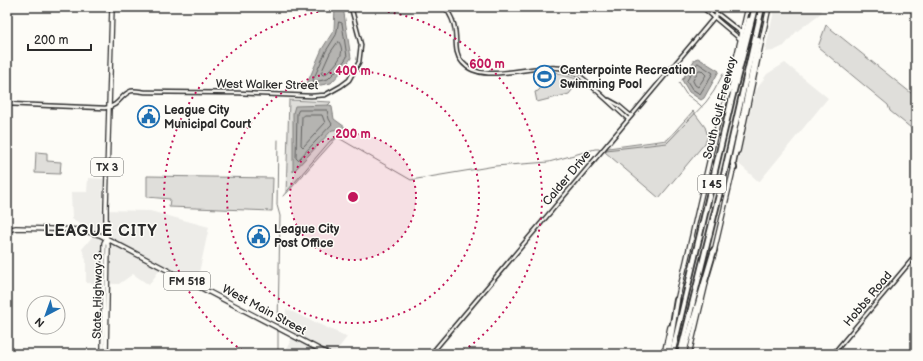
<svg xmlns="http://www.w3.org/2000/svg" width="923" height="361" viewBox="0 0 923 361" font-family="'Balsamiq Sans',sans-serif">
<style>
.built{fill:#edece8}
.green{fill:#dfdeda;stroke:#858482}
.water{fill:#b5b4b1;stroke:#7e7d7b}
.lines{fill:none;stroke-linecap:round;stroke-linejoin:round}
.shore{stroke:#626261;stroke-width:1}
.stream{stroke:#7e7d7b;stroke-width:1}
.minor-casing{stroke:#2b2b2b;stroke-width:5.5}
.major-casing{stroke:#2b2b2b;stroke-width:6}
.highway-casing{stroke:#2b2b2b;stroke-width:8}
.minor{stroke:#fdfcf7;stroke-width:2.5}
.major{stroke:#fdfcf7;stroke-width:3.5}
.highway{stroke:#fdfcf7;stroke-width:4.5}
.ring{fill:none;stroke:#c2185b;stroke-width:2;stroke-dasharray:2 4}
.labels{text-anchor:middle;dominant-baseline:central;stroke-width:3;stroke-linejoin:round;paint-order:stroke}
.shield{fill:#fdfcf7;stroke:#6a6a68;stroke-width:1}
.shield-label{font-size:11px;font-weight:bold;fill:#2b2b2b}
.poi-label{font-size:12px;font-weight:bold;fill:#2b2b2b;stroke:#fdfcf7;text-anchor:start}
.street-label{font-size:12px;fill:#2b2b2b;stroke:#fdfcf7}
.district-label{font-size:16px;font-weight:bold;letter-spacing:1px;fill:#2b2b2b;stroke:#fdfcf7}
.centre{fill:#c2185b;stroke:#fdfcf7;stroke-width:2}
.ring-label{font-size:12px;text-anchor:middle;font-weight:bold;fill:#c2185b;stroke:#fdfcf7;stroke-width:3;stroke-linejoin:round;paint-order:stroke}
</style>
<rect width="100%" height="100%" fill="#fdfcf7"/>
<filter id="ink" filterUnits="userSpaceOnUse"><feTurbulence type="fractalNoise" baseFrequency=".025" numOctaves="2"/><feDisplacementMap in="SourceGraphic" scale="8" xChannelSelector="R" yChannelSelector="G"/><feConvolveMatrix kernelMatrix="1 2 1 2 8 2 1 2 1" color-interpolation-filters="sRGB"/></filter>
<g filter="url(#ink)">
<!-- built -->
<g class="built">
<path d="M775,7H823L821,13L796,32L784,46L773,51L765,52Z"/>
<path d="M785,63L828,98L759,182L738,163L755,92L767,74Z"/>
<path d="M88,178L103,179L102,210L150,211L209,227L197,282L163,265L149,285L133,274L119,284L86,283V260L82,249L93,236L95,230L72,219L71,192H87Z"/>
<path d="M286,309L347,337L334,354H287L286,350L295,332L286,328Z"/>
</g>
<!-- green -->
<g class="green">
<path d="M826,25L916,97V132L890,111L888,105L818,47Z"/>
<path d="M555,72L580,80L569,94L537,102L535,92L538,91L540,89L538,73Z"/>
<path d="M289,100L331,102L324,109L339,135L286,194Z"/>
<path d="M693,111L705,127L708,136L705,143L659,198L605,152L608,148L667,140Z"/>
<path d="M36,152L47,153V161L61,162L60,174L35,173Z"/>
<path d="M147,176L273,178L272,211L169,207L170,199L147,197Z"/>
</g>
<!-- water -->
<g class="water">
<path d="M335,7H343L351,58L343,70L331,83L316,86H306L322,49L334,30Z"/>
<path d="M698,58L719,71L704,98L701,100L689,92L682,80L695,59Z"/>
<path d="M330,105L332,107L334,119L345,127V129L332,130L293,172V113L295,106Z"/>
</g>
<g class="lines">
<!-- shore -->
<g class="shore">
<path d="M339,22L342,23L347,57L340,67L328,79L314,82L313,80L326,51L336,35Z"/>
<path d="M339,42C346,53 338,62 330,70C327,73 327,74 323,75L321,73L330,53L337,43Z"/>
<path d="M698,63L713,73L700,94L692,89L687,81Z"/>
<path d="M699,70H701L706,75L698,87L695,85L693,81Z"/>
<path d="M299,110H327L329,119L332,124L298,160L296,158L297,114Z"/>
<path d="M304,115H322L325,123L303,147L301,145L302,117Z"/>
</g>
<!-- stream -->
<g class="stream">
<path d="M679,83L686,94L699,104L702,107"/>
<path d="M606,150L667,143L706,102L714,91L723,74"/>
<path d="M283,196L330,141L337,137L411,180L495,166L549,162L595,149H599"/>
<path d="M278,325L280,216L277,205L278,140"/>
<path d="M278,329V354"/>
</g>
<defs>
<g id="minor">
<path d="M445,7C450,14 454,21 455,30C457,41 454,53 462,62C481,86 532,64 560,68C569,70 578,74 585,80L628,119"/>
<path d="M702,7L740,39"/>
<path d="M709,7L742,33"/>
<path d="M609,100L618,105L631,116"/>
<path d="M7,104L105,108C120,106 120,95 131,91C136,90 143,92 147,92L239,93L311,96L325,95L341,86L349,80L359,62L361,45L351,7"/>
<path d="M431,354L717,14"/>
<path d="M833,354L916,255"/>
</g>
<g id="major">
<path d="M731,80L748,7"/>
<path d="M738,151L769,7"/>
<path d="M7,230L16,228L82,230L100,235L328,354"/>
<path d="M714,252L734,166"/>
<path d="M677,301L718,123L729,90"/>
<path d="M103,354L104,243L106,239"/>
<path d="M106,354L108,245L106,239V207L112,7"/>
<path d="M664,354L670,327"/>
<path d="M689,354L706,283"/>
</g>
<g id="highway">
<path d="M728,92L731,89L749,20"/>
<path d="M734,168L733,163L752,72L758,40"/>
<path d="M684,352L714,250"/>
<path d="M668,354L677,300"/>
<path d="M672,354L731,102L755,7"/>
<path d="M680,354L723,179L762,7"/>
</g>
</defs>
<!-- minor casing -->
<use href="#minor" class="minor-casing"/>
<!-- major casing -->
<use href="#major" class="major-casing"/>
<!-- highway casing -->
<use href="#highway" class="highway-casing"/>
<!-- minor -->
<use href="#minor" class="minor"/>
<!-- major -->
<use href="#major" class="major"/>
<!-- highway -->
<use href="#highway" class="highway"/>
</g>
</g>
<!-- distance rings -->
<circle cx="353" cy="197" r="63" fill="#c2185b" fill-opacity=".12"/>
<g class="ring">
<circle cx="353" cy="197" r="63"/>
<circle cx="353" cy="197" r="126"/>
<path d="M247 354A189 189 0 1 1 459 354"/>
</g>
<!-- icons -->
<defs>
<symbol id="stadium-ring" viewBox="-11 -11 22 22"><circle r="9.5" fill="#fdfcf7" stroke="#1f6fb2" stroke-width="1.5"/><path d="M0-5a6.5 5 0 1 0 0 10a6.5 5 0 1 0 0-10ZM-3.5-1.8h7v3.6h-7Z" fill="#1f6fb2"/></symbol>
<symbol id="civic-ring" viewBox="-11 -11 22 22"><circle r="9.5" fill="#fdfcf7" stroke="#1f6fb2" stroke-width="1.5"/><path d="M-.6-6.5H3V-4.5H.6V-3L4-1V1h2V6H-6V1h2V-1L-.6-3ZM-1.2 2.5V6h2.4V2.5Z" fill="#1f6fb2"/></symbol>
</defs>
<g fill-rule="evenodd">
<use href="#stadium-ring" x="532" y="64" width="25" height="25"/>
<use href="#civic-ring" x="136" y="104" width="25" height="25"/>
<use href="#civic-ring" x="246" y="224" width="25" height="25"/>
</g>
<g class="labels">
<!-- shield labels -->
<g class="shield">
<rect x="91" y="158" width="32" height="18" rx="3"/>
<rect x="698" y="175" width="28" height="18" rx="3"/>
<rect x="164" y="272" width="46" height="18" rx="3"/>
</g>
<g class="shield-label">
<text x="107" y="167">TX 3</text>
<text x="712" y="184">I 45</text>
<text x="187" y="281">FM 518</text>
</g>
<!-- poi labels -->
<g class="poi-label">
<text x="560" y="70">Centerpointe Recreation<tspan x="560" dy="14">Swimming Pool</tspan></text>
<text x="164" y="110">League City<tspan x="164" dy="14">Municipal Court</tspan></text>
<text x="274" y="229">League City<tspan x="274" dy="14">Post Office</tspan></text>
</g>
<!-- street labels -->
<g class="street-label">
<text transform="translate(267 85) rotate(1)">West Walker Street</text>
<text transform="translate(720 108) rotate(-76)">South Gulf Freeway</text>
<text transform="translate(567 178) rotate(-50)">Calder Drive</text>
<text transform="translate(98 296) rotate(-89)">State Highway 3</text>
<text transform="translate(868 299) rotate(-50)">Hobbs Road</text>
<text transform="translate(264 310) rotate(28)">West Main Street</text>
</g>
<!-- district labels -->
<g class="district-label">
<text x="101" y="231">LEAGUE CITY</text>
</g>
</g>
<circle cx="353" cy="197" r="6" class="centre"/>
<g class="ring-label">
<text x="487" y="68">600 m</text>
<text x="353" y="75">400 m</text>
<text x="353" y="138">200 m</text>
</g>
<!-- margin -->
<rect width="923" height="361" fill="none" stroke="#fdfcf7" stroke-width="24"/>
<rect x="12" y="12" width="899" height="337" fill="none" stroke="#2b2b2b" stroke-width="1.5" filter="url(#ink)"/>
<!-- north arrow -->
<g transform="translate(46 315) rotate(221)"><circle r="19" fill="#fdfcf7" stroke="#a9a8a5"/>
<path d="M0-3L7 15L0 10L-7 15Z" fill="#1f6fb2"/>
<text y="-6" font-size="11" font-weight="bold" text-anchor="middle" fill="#2b2b2b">N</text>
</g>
<!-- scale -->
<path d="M28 44v6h63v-6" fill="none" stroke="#2b2b2b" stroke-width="2"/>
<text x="34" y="44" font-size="12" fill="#2b2b2b" stroke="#fdfcf7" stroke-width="3" paint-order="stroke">200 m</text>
</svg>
